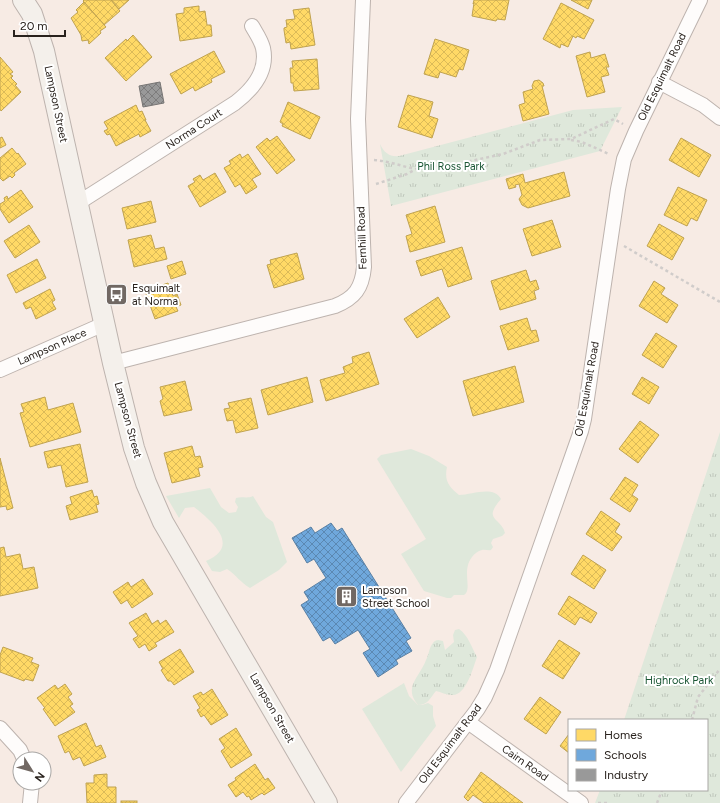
<svg xmlns="http://www.w3.org/2000/svg" width="720" height="803" viewBox="0 0 720 803" font-family="Figtree,sans-serif">
<style>
.grass{fill:#dfe8db}
.park{fill:url(#park-tufts)}
.homes{fill:url(#homes-cross-hatch);stroke:#bfa250}
.schools{fill:url(#schools-cross-hatch);stroke:#5a80a3}
.industry{fill:url(#industry-cross-hatch);stroke:#777574}
.lines{fill:none;stroke-linecap:round;stroke-linejoin:round}
.street-casing{stroke:#bdb3ae;stroke-width:16}
.secondary-casing{stroke:#bdb3ae;stroke-width:22}
.path{stroke:#d0ccca;stroke-width:2.5;stroke-dasharray:3 3;stroke-linecap:butt}
.street{stroke:#fefcfb;stroke-width:14}
.secondary{stroke:#f4f0eb;stroke-width:20}
.labels{text-anchor:middle;dominant-baseline:central;stroke-width:4;stroke-linejoin:round;paint-order:stroke}
.street-label{font-size:11px;fill:#29221d;stroke:#fff}
.park-label{font-size:11px;fill:#1b5735;stroke:#fff}
.poi-label{font-size:11px;fill:#29221d;stroke:#fff;text-anchor:start}
</style>
<defs>
<pattern id="park-tufts" width="24" height="20" patternUnits="userSpaceOnUse"><rect width="24" height="20" fill="#dfe8db"/><path d="M3 7l-1-3M5 7V3M7 7l1-3M15 17l-1-3M17 17v-4M19 17l1-3" fill="none" stroke="#bfc7bc"/></pattern>
<pattern id="homes-cross-hatch" width="8" height="8" patternUnits="userSpaceOnUse"><rect width="8" height="8" fill="#ffd966"/><path d="M0 0l8 8M0 8l8-8" fill="none" stroke="#dbba58"/></pattern>
<pattern id="schools-cross-hatch" width="8" height="8" patternUnits="userSpaceOnUse"><rect width="8" height="8" fill="#6fa8dc"/><path d="M0 0l8 8M0 8l8-8" fill="none" stroke="#5b88b2"/></pattern>
<pattern id="industry-cross-hatch" width="8" height="8" patternUnits="userSpaceOnUse"><rect width="8" height="8" fill="#999"/><path d="M0 0l8 8M0 8l8-8" fill="none" stroke="#7d7c7c"/></pattern>
</defs>
<rect width="100%" height="100%" fill="#f7ebe4"/>
<!-- grass -->
<g class="grass">
<path d="M411,449L429,456L447,467C444,481 449,487 459,495C472,495 493,485 501,499C482,521 501,517 505,533L502,536L493,539L491,543L493,547L491,550C488,551 485,549 482,550C478,551 474,554 472,557C461,571 473,589 464,595H454L451,598H447L424,591L401,554L426,539L377,459L381,455Z"/>
<path d="M210,488L221,507L229,513L236,512L238,507L235,502L236,498C242,496 247,499 253,496L266,517L273,522L287,562L279,570L250,588C241,583 236,575 227,569L220,572L212,571L206,561C241,546 213,522 194,507L185,508L179,518L166,496Z"/>
<path d="M404,683L409,696L418,705H422L428,703L433,706V716L436,726L401,772L362,709Z"/>
</g>
<!-- park -->
<g class="park">
<path d="M622,107L600,151L391,206L380,144C384,153 390,157 399,156L573,110Z"/>
<path d="M720,432V803H595L600,790H707V720H624Z"/>
<path d="M459,629C468,635 472,648 477,657C473,668 466,696 452,695C446,695 441,692 436,691C430,698 428,705 418,705C414,700 411,695 412,688C413,680 423,669 426,660C429,655 429,647 433,643C435,640 436,641 438,640L443,641L445,650L454,642L453,635L455,630Z"/>
</g>
<!-- homes -->
<g class="homes">
<path d="M84,0H111L120,11L104,25L83,1Z"/>
<path d="M111,0H129L119,9Z"/>
<path d="M474,0H509L505,20L497,19L496,21L472,16L474,3L473,4Z"/>
<path d="M571,0H592L588,9Z"/>
<path d="M84,2L106,27L100,31L101,33L89,44L88,40L82,41L81,35L71,18L78,12L76,10Z"/>
<path d="M561,3L594,20L584,39L577,36L576,38L573,36L568,47L561,44L560,48L543,39Z"/>
<path d="M199,6V12L205,11L207,25H211L212,36L180,41L176,14L184,13V8Z"/>
<path d="M309,8L315,45L291,49L290,42L286,43L284,30V28L287,27L286,20L295,19L293,10Z"/>
<path d="M133,35L152,57L126,81L105,58L126,39L127,41Z"/>
<path d="M435,39L469,50L463,70L459,69L456,77L440,72L438,78L424,74Z"/>
<path d="M214,51L225,72L211,79L212,82L195,91L193,87L181,94L170,74Z"/>
<path d="M590,52L591,58L605,54L609,67H606L609,75L601,77L605,92L587,97L576,56Z"/>
<path d="M0,57L13,72L10,74L13,76L11,78L17,84L15,85L21,92L1,111L0,109Z"/>
<path d="M317,59L319,89L294,91L293,83H291L290,68H293L292,61Z"/>
<path d="M539,80L543,83L544,86H542L549,114L523,121L519,105L525,103L523,92L533,89L532,86L534,81Z"/>
<path d="M408,95L433,102L429,116L438,119L432,138L398,127Z"/>
<path d="M288,102L320,117L310,139L282,126L283,124L280,122Z"/>
<path d="M136,105L139,112L142,111L146,120H145L151,131L140,137L139,134L116,146L110,134L107,135L104,131L108,129L104,122Z"/>
<path d="M277,136L295,160L277,174L256,147L267,138L270,141Z"/>
<path d="M2,137L6,145L0,148V138Z"/>
<path d="M681,138L711,155L699,177L669,160Z"/>
<path d="M12,148L17,154L18,153L26,164L14,173L15,175L12,178L10,176L3,181L0,178V158Z"/>
<path d="M240,154L242,158L248,154L261,174L252,179L257,187L246,194L240,184L235,187L224,168L231,164L229,161Z"/>
<path d="M564,172L570,196L528,208L522,205L519,199L522,195L519,184L515,185L516,187L509,189L506,179L523,174L525,183Z"/>
<path d="M215,173L226,192L200,207L188,186L195,182L193,179L200,175L203,180Z"/>
<path d="M678,187L707,200L697,221L691,218L687,226L664,215Z"/>
<path d="M21,190L33,207L9,223L0,209V204L5,201L4,198L7,196L8,199Z"/>
<path d="M151,201L156,222L127,229L122,208Z"/>
<path d="M435,206L445,242L410,252L406,236L412,234L406,215Z"/>
<path d="M552,220L561,247L532,256L523,229Z"/>
<path d="M659,224L684,238L672,260L647,246Z"/>
<path d="M29,225L40,242L15,258L4,241Z"/>
<path d="M151,235L155,249L164,247L167,259L134,267L128,240Z"/>
<path d="M462,247L472,279L448,287L442,269L421,276L416,261Z"/>
<path d="M297,253L304,279L274,288L267,265L271,264L270,260Z"/>
<path d="M37,259L46,278L16,293L7,275Z"/>
<path d="M182,261L186,274L171,279L167,266Z"/>
<path d="M526,270L530,282L536,280L539,289L534,291L536,299L500,310L491,281Z"/>
<path d="M654,281L665,288L661,294L678,305L667,323L639,306Z"/>
<path d="M168,283L173,296L177,294L181,305L176,307L178,311L155,319L145,291Z"/>
<path d="M50,289L55,300L52,302L56,309L36,319L31,307L26,309L23,303Z"/>
<path d="M438,297L450,317L417,338L404,319Z"/>
<path d="M527,318L531,331L536,330L539,341L508,350L500,326Z"/>
<path d="M656,333L677,346L663,368L642,355Z"/>
<path d="M369,352L379,384L326,401L320,380L345,373L343,367L353,363L352,357Z"/>
<path d="M515,366L524,402L473,416L463,381Z"/>
<path d="M307,377L313,402L268,415L261,390Z"/>
<path d="M642,377L659,387L649,404L632,394Z"/>
<path d="M185,381L192,410L164,416L160,401L163,399L160,387Z"/>
<path d="M45,397L48,410L73,403L81,432L30,447L20,413L24,412L21,404Z"/>
<path d="M251,398L258,428L236,433L233,420L227,421L224,409L230,408L228,403Z"/>
<path d="M640,421L659,435L638,463L619,449Z"/>
<path d="M80,444L88,482L66,487L61,465L48,468L44,452Z"/>
<path d="M192,446L195,457L200,456L203,467L198,468L200,476L172,483L164,453Z"/>
<path d="M0,458L13,508L7,510L6,506L0,507Z"/>
<path d="M625,477L638,485L632,495L638,499L630,512L610,499Z"/>
<path d="M92,490L94,497L97,496L99,504L96,505L98,512L70,520L66,506L72,504L70,497Z"/>
<path d="M601,511L620,524L615,532L622,537L612,551L586,534Z"/>
<path d="M4,547L6,557L20,554L23,569L34,567L38,588L0,596V548Z"/>
<path d="M583,555L606,570L594,589L571,574Z"/>
<path d="M143,579L153,594L132,608L127,600L121,604L113,592L128,582L131,587Z"/>
<path d="M569,596L597,613L591,623L580,617L575,625L558,614Z"/>
<path d="M146,613L152,624L158,620L160,624L166,620L174,632L155,643L157,646L149,651L145,644L139,648L133,639L138,636L129,623Z"/>
<path d="M559,640L580,653L563,679L542,666Z"/>
<path d="M3,647L33,658L31,662L39,665L33,681L25,679L24,681L0,672V655Z"/>
<path d="M180,649L194,672L174,685L171,681H168L161,670L163,669L159,662Z"/>
<path d="M65,684L72,694L68,697L73,704L70,706L75,712L55,726L43,709L45,708L37,698L55,685L58,689Z"/>
<path d="M212,689L228,715L211,725L204,715L201,717L197,710L200,708L193,696L201,692L203,695Z"/>
<path d="M540,697L561,712L546,734L524,719Z"/>
<path d="M86,723L96,747L101,745L106,757L84,766L80,757L73,760L69,751L65,753L58,736Z"/>
<path d="M236,728L252,755L231,768L221,751L225,748L219,739Z"/>
<path d="M569,734V753L560,746Z"/>
<path d="M255,764L265,780L268,778L275,788L264,795L262,793L251,800L249,796L247,797L243,792L236,797L228,785L236,780L235,778Z"/>
<path d="M481,772L523,803H484L473,795L468,801L464,797Z"/>
<path d="M107,774V787H116V803H87L86,783H94V775Z"/>
<rect x="121" y="801" width="16" height="2"/>
</g>
<!-- schools -->
<path class="schools" d="M331,523L337,531L342,528L411,638L406,641L412,651L396,660L398,664L378,677L363,653L370,649L358,630L335,644L330,637L323,641L301,605L309,600L304,592L326,578L314,559L307,563L292,538L311,527L315,533Z"/>
<!-- industry -->
<path class="industry" d="M160,82L164,103L143,107L139,86Z"/>
<g class="lines">
<defs>
<g id="street">
<path d="M659,82L703,105L720,118"/>
<path d="M78,203L235,103C252,90 268,71 263,48C261,40 256,33 252,26"/>
<path d="M113,363L335,306C355,298 362,288 364,267L358,119L363,0"/>
<path d="M0,370L104,324"/>
<path d="M468,722L581,803"/>
<path d="M0,728L20,750L24,759"/>
<path d="M30,803L32,783"/>
<path d="M406,803L477,710L485,697L497,670L581,431L584,419L618,189L624,159L636,131L700,0"/>
</g>
<path id="secondary" d="M23,0L32,14L44,51L113,363L134,448L146,483L163,522L327,803"/>
</defs>
<!-- street casing -->
<use href="#street" class="street-casing"/>
<!-- secondary casing -->
<use href="#secondary" class="secondary-casing"/>
<!-- path -->
<g class="path">
<path d="M571,140L582,142L609,154"/>
<path d="M374,160C388,161 401,166 415,169"/>
<path d="M376,184L407,174L416,169L461,163L503,154L540,140L571,139L614,119L623,124"/>
<path d="M624,246L720,302"/>
<path d="M692,720L698,697L720,669"/>
<path d="M598,803H607"/>
<path d="M657,803L662,790"/>
</g>
<!-- street -->
<use href="#street" class="street"/>
<!-- secondary -->
<use href="#secondary" class="secondary"/>
</g>
<!-- icons -->
<defs>
<symbol id="bus-square" viewBox="-11 -11 22 22"><rect x="-9" y="-9" width="18" height="18" rx="4" fill="#716863" stroke="#fff"/><path d="M-5-6H5V4H4V6H2V4H-2V6H-4V4H-5ZM-3.5-4V0h7V-4ZM-3.5 1.2v1.5H-2V1.2ZM2 1.2v1.5H3.5V1.2Z" fill="#fff"/></symbol>
<symbol id="building-square" viewBox="-11 -11 22 22"><rect x="-9" y="-9" width="18" height="18" rx="4" fill="#716863" stroke="#fff"/><path d="M-4-6H4V6H1V3H-1V6H-4ZM-2.5-4.3h1.7v1.8h-1.7ZM.8-4.3h1.7v1.8H.8ZM-2.5-1h1.7V.8h-1.7ZM.8-1h1.7V.8H.8Z" fill="#fff"/></symbol>
</defs>
<g fill-rule="evenodd">
<use href="#bus-square" x="104" y="282" width="25" height="25"/>
<use href="#building-square" x="334" y="584" width="25" height="25"/>
</g>
<g class="labels">
<!-- street labels -->
<g class="street-label">
<text transform="translate(662 77) rotate(-64)">Old Esquimalt Road</text>
<text transform="translate(56 104) rotate(78)">Lampson Street</text>
<text transform="translate(194 129) rotate(-33)">Norma Court</text>
<text transform="translate(362 238) rotate(-92)">Fernhill Road</text>
<text transform="translate(52 347) rotate(-24)">Lampson Place</text>
<text transform="translate(587 389) rotate(-80)">Old Esquimalt Road</text>
<text transform="translate(128 420) rotate(75)">Lampson Street</text>
<text transform="translate(272 708) rotate(60)">Lampson Street</text>
<text transform="translate(450 744) rotate(-53)">Old Esquimalt Road</text>
<text transform="translate(525 763) rotate(35)">Cairn Road</text>
</g>
<!-- park labels -->
<g class="park-label">
<text x="451" y="166">Phil Ross Park</text>
<text x="679" y="680">Highrock Park</text>
</g>
<!-- poi labels -->
<g class="poi-label">
<text x="132" y="288">Esquimalt<tspan x="132" dy="13">at Norma</tspan></text>
<text x="362" y="590">Lampson<tspan x="362" dy="13">Street School</tspan></text>
</g>
</g>
<!-- legend -->
<rect x="568" y="719" width="140" height="72" fill="#ffffff" stroke="#a9a7a5"/>
<rect x="576" y="729" width="20" height="12" fill="#ffd966" stroke="#a9a7a5"/>
<text x="604" y="739" font-size="12" fill="#29221d">Homes</text>
<rect x="576" y="749" width="20" height="12" fill="#6fa8dc" stroke="#a9a7a5"/>
<text x="604" y="759" font-size="12" fill="#29221d">Schools</text>
<rect x="576" y="769" width="20" height="12" fill="#999999" stroke="#a9a7a5"/>
<text x="604" y="779" font-size="12" fill="#29221d">Industry</text>
<!-- north arrow -->
<g transform="translate(32 771) rotate(127)"><circle r="19" fill="#ffffff" stroke="#a9a7a5"/>
<path d="M0-3L7 15L0 10L-7 15Z" fill="#716863"/>
<text y="-6" font-size="11" font-weight="bold" text-anchor="middle" fill="#29221d">N</text>
</g>
<!-- scale -->
<path d="M14 30v6h51v-6" fill="none" stroke="#29221d" stroke-width="2"/>
<text x="20" y="30" font-size="12" fill="#29221d" stroke="#ffffff" stroke-width="3" paint-order="stroke">20 m</text>
</svg>
